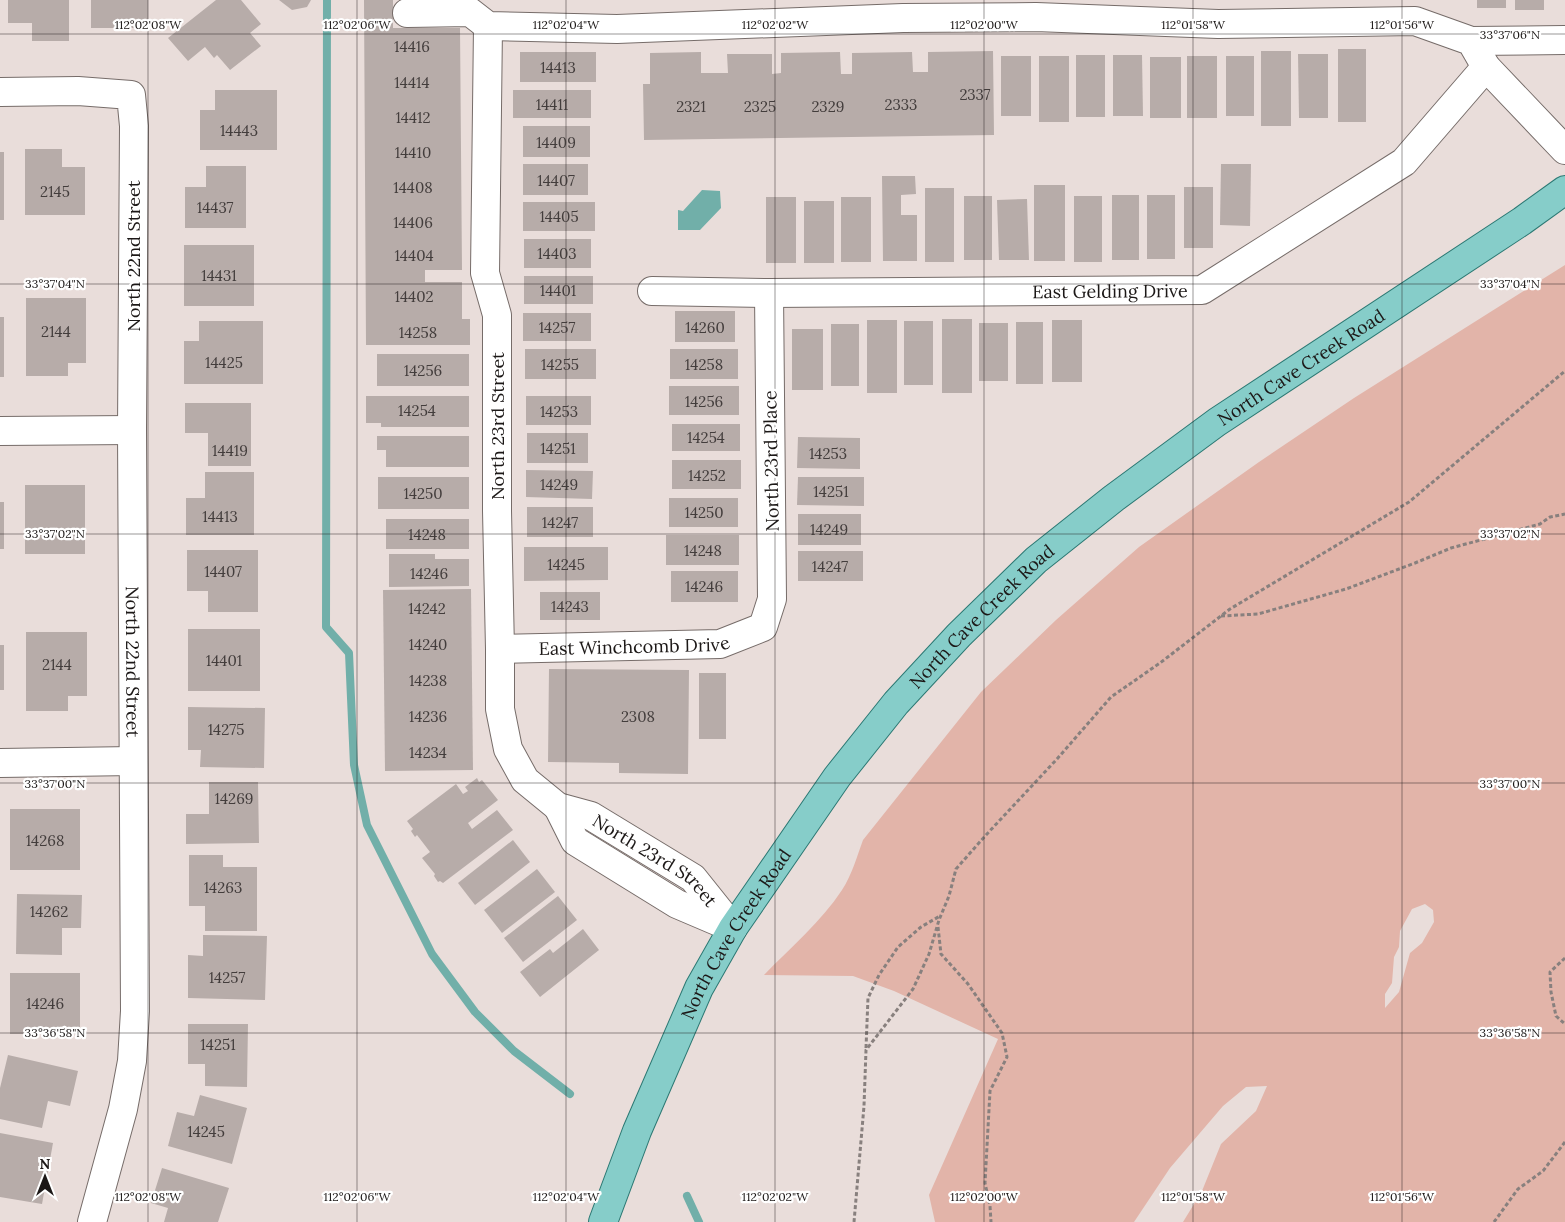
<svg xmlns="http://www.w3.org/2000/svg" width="1565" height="1222" viewBox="0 0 1565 1222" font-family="Lora,serif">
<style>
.green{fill:#e2b4a9;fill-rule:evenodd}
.water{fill:#71afa9}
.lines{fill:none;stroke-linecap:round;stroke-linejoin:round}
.stream{stroke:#71afa9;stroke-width:8}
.building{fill:#b7aca9}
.minor-casing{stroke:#766c69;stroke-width:30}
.major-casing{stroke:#2c7873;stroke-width:30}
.path{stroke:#88807e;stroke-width:3;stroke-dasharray:4 2.5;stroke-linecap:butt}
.minor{stroke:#fff;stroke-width:28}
.major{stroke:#86cdc9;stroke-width:28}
.ticks{fill:none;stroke:#1c1817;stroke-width:1;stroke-opacity:0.45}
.labels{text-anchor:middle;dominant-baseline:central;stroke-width:4.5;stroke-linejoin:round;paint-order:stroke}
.number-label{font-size:15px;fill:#433d3c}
.street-label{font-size:18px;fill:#1c1817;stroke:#fff}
.ticks-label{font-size:12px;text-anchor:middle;fill:#1c1817;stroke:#fff;stroke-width:4.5;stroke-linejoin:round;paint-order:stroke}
</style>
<rect width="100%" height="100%" fill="#e9ddda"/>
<!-- green -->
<path class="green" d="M1565,265V1222H1183L1202,1191L1221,1144L1256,1111L1267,1086L1246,1087L1223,1106L1170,1168L1134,1222H935L929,1195L998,1039L894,991L853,976L764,975C791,947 821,922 842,890C852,875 857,856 863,840L981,692L1056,620L1139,547L1259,462L1354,398ZM1425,904L1433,910L1434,922L1422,943L1410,953L1399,992L1385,1008V994L1392,983L1394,957L1399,947L1400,931L1412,909Z"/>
<!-- water -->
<path class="water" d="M702,190L720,191L721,208L700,230H678V210L683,211Z"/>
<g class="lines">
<!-- stream -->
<g class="stream">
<path d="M327,0L326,627L349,653L354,765L367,825L432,954L475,1012L514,1051L570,1094"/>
<path d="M687,1196L699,1222"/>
</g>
</g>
<!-- building -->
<g class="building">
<path d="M8,0H69V41H32V23H8Z"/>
<rect x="91" y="0" width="57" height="28"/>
<path d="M216,0H241L261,24L250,33L261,46L230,70L217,55L214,58L205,47L188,61L168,38Z"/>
<path d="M279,0H311L307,7L292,10Z"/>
<path d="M364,0H393V28H460L462,270H425V282H462V319H470V345H366Z"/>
<rect x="1477" y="0" width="29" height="8"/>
<rect x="1515" y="0" width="29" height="10"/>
<rect x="1338" y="49" width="28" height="73"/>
<path d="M993,51L994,135L644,140L643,84H650V53L701,52V73H728L727,54H772V74L781,73V53L840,52L841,74H852V53L912,52L913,72H928V52Z"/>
<rect x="1261" y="51" width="30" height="75"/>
<rect x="520" y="52" width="76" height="30"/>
<path d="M1298,54H1328V118H1299Z"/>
<rect x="1076" y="55" width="29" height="62"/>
<path d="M1113,55H1142L1143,116H1113Z"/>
<rect x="1001" y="56" width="30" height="60"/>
<rect x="1039" y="56" width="30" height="66"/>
<rect x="1187" y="56" width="30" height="62"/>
<rect x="1226" y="56" width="28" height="60"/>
<rect x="1150" y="57" width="31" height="61"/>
<path d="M215,90H277V150H200V110H215Z"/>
<rect x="513" y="90" width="78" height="28"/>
<rect x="523" y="126" width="67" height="31"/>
<path d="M25,149H62V167H85V215H25Z"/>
<rect x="0" y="152" width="4" height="68"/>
<rect x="523" y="164" width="65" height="31"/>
<path d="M1221,164H1251L1250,226L1220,225Z"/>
<path d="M206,166H246V228H185V187H206Z"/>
<path d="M882,176H915L916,194L901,195V215H917V261H883Z"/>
<rect x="1034" y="185" width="31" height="76"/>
<rect x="1184" y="187" width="29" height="61"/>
<rect x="925" y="188" width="29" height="74"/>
<rect x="1112" y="195" width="27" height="65"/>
<rect x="1147" y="195" width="28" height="64"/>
<rect x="964" y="196" width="28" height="64"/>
<rect x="1074" y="196" width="28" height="66"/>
<rect x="766" y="197" width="30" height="66"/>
<rect x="841" y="197" width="30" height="65"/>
<path d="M1027,199L1029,260H999L997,200Z"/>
<rect x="804" y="201" width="30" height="62"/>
<rect x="523" y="202" width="72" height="29"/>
<rect x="524" y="239" width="67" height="29"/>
<rect x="184" y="245" width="70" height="61"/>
<rect x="524" y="276" width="69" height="28"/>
<path d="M26,298H86V363H68V376H26Z"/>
<rect x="675" y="311" width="60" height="31"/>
<rect x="523" y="313" width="68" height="28"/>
<rect x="0" y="317" width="4" height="60"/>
<rect x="942" y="319" width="30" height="74"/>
<rect x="867" y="320" width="30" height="73"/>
<rect x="1052" y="320" width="30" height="62"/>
<path d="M199,321H263V384H184V341H199Z"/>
<rect x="904" y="321" width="29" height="64"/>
<rect x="1016" y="322" width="27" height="62"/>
<rect x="979" y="323" width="29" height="58"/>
<rect x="831" y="324" width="28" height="62"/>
<rect x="792" y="329" width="31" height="61"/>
<rect x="525" y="349" width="71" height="30"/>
<rect x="670" y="349" width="68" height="30"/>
<rect x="377" y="354" width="92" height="32"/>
<rect x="669" y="386" width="70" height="29"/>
<path d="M366,396H469V427H381V423H366Z"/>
<rect x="526" y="396" width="65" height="29"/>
<path d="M185,403H251V466H208V433H185Z"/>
<rect x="672" y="424" width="68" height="27"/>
<rect x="527" y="433" width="61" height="30"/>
<path d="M377,436H469V467H386V450H377Z"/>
<path d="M798,437L860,438V469L797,468Z"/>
<rect x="672" y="460" width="69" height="29"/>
<path d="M526,470L593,471L592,499L526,497Z"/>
<path d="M205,472H254V535H186V498H205Z"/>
<rect x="378" y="477" width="91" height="32"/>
<path d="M798,477H864V506L797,505Z"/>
<rect x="25" y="485" width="60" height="69"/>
<rect x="669" y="498" width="69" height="29"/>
<rect x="0" y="502" width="4" height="47"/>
<rect x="527" y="507" width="66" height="30"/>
<rect x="798" y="514" width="63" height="31"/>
<rect x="386" y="519" width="83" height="30"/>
<rect x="666" y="535" width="73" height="30"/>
<path d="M524,547H608V580L524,581Z"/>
<path d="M187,550H258V612H208V591H187Z"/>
<rect x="798" y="551" width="65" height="30"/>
<path d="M389,554H435V559H469V586L389,587Z"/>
<rect x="671" y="571" width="67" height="31"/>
<path d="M471,589L473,770L385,771L383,590Z"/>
<rect x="540" y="592" width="60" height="28"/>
<rect x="188" y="629" width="72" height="62"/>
<path d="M26,632H87V696H68V711H26Z"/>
<rect x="0" y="645" width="4" height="45"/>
<path d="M549,669L689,670L688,774L619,773V763L548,762Z"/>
<rect x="699" y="673" width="27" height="66"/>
<path d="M188,707L265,708L264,768L200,767L201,750H188Z"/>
<path d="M477,778L479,782L482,780L498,800L468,823L472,829L497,810L513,830L443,883L440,881L438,882L434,876L435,874L422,858L430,852L417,835L415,837L411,831L413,829L407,821L456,784L463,794L468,791L465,787Z"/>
<path d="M209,782H258L259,843L186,844V814H209Z"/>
<rect x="10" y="809" width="70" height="61"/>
<path d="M513,840L530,862L475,905L458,883Z"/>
<path d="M189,855H223V867H257V931H205V906H189Z"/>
<path d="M537,869L555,892L502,933L484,910Z"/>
<path d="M17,894L82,895L81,928H62V955L16,954Z"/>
<path d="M558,896L577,920L523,962L504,938Z"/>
<path d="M583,929L599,950L540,997L520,972L550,949L553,953Z"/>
<path d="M203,935L267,936L265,1000L188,998V955L203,956Z"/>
<rect x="10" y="973" width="70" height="61"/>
<path d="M188,1024H248L247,1087L205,1086V1064H188Z"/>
<path d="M8,1055L78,1071L70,1106L48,1101L42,1128L0,1119V1088Z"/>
<path d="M200,1095L247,1108L232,1164L168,1146L177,1112L194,1116Z"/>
<path d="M0,1133L53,1143L42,1204L0,1197Z"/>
<path d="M162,1168L229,1188L218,1222H164L168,1208L151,1203Z"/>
</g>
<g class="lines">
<defs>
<g id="minor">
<path d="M407,13L470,12L488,26L617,29L903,18L1036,17L1218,24L1415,21L1471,41L1486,67L1565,150"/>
<path id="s1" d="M488,26L485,273L497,315V511L500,649V709L508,749L525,780L558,807L591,816L693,878L733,928"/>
<path d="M1471,41L1565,40"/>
<path id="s2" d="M0,92L78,91L131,95L134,126L132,430L135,1011L132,1061L123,1109L92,1222"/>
<path id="s3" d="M652,291L769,293L1202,290L1404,162L1486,67"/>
<path d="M0,431L132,430"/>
<path id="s4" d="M500,649L720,644L763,627L772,599L769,293"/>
<path d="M0,763L133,761"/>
<path d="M558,807L575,841L677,904L731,927"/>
</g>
<g id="major">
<path id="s5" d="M603,1222L637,1131L699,988L733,928L837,777L896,703L959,635L1036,560L1114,498L1217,422L1522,221L1565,190"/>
</g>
</defs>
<!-- minor casing -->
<use href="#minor" class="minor-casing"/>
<!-- major casing -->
<use href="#major" class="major-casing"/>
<!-- path -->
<g class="path">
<path d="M1221,616L1258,614L1346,589L1415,563L1451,548L1540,524L1550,517L1565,514"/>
<path d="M938,927L941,954L968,984L1002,1033L1007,1057L990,1091L985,1183L990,1206L991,1222"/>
<path d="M1565,958L1550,972L1551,992L1556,1016L1565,1024"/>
<path d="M866,1048L868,998L879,975L898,947L921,927L940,916"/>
<path d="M854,1222L864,1106L866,1050L913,989L929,954L939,920L949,896L956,869L986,835L1057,759L1111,697L1160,663L1230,609L1409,502L1565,371"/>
<path d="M1494,1222L1518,1189L1543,1171L1565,1142"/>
</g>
<!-- minor -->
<use href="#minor" class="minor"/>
<!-- major -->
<use href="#major" class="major"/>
</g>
<!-- ticks -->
<path class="ticks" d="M148,0V1222M357,0V1222M566,0V1222M775,0V1222M984,0V1222M1193,0V1222M1402,0V1222M0,34H1565M0,284H1565M0,534H1565M0,783H1565M0,1033H1565"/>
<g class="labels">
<!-- number labels -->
<g class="number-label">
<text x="412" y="46">14416</text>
<text x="558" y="67">14413</text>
<text x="412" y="82">14414</text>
<text x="975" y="94">2337</text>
<text x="552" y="104">14411</text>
<text x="901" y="104">2333</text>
<text x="691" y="106">2321</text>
<text x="760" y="106">2325</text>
<text x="828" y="106">2329</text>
<text x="413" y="117">14412</text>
<text x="239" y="130">14443</text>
<text x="556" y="142">14409</text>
<text x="413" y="152">14410</text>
<text x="556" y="180">14407</text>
<text x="413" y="187">14408</text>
<text x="55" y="191">2145</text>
<text x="215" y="207">14437</text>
<text x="559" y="216">14405</text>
<text x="413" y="222">14406</text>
<text x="557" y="253">14403</text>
<text x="414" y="255">14404</text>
<text x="219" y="275">14431</text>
<text x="558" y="290">14401</text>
<text x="414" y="296">14402</text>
<text x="557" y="327">14257</text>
<text x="705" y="327">14260</text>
<text x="56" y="331">2144</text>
<text x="418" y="332">14258</text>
<text x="224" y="362">14425</text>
<text x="560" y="364">14255</text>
<text x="704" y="364">14258</text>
<text x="423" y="370">14256</text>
<text x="704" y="401">14256</text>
<text x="417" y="410">14254</text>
<text x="559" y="411">14253</text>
<text x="706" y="437">14254</text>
<text x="558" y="448">14251</text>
<text x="230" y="450">14419</text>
<text x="828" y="453">14253</text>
<text x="707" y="475">14252</text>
<text x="559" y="484">14249</text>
<text x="831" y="491">14251</text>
<text x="423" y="493">14250</text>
<text x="704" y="512">14250</text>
<text x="220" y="516">14413</text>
<text x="560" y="522">14247</text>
<text x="829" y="529">14249</text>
<text x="427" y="534">14248</text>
<text x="703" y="550">14248</text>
<text x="566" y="564">14245</text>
<text x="830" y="566">14247</text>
<text x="223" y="571">14407</text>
<text x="429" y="573">14246</text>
<text x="704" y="586">14246</text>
<text x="570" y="606">14243</text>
<text x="427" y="608">14242</text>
<text x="428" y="644">14240</text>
<text x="224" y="660">14401</text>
<text x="57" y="664">2144</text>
<text x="428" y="680">14238</text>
<text x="428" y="716">14236</text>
<text x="638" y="716">2308</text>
<text x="226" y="729">14275</text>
<text x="428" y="752">14234</text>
<text x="234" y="798">14269</text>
<text x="45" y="840">14268</text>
<text x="223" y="887">14263</text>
<text x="49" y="911">14262</text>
<text x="227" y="977">14257</text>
<text x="45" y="1003">14246</text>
<text x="218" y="1044">14251</text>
<text x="206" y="1131">14245</text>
</g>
<!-- street labels -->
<g class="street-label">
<text transform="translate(133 256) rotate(-90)">North 22nd Street</text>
<text stroke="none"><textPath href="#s3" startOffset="458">East Gelding Drive</textPath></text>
<text stroke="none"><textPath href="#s5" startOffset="1128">North Cave Creek Road</textPath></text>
<text transform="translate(497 426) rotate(-90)">North 23rd Street</text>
<text transform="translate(771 461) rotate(-91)">North 23rd Place</text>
<text stroke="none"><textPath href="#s5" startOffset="722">North Cave Creek Road</textPath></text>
<text stroke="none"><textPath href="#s4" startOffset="134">East Winchcomb Drive</textPath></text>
<text stroke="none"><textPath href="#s2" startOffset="698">North 22nd Street</textPath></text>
<text stroke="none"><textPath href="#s1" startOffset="916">North 23rd Street</textPath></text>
<text stroke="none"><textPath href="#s5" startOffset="318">North Cave Creek Road</textPath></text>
</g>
</g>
<g class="ticks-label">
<text x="148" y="29">112°02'08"W</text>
<text x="357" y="29">112°02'06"W</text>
<text x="566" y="29">112°02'04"W</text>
<text x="775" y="29">112°02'02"W</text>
<text x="984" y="29">112°02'00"W</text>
<text x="1193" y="29">112°01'58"W</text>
<text x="1402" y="29">112°01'56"W</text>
<text x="1510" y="39">33°37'06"N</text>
<text x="55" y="288">33°37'04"N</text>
<text x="1510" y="288">33°37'04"N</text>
<text x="55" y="538">33°37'02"N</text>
<text x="1510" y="538">33°37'02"N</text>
<text x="55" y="788">33°37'00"N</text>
<text x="1510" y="788">33°37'00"N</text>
<text x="55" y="1037">33°36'58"N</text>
<text x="1510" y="1037">33°36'58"N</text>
<text x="148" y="1201">112°02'08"W</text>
<text x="357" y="1201">112°02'06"W</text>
<text x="566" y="1201">112°02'04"W</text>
<text x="775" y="1201">112°02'02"W</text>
<text x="984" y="1201">112°02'00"W</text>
<text x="1193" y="1201">112°01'58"W</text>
<text x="1402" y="1201">112°01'56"W</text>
</g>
<!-- north arrow -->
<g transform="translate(45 1177)" stroke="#ffffff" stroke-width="4" paint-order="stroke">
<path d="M0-4L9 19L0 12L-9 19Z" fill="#1c1817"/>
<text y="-8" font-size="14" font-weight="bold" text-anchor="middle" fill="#1c1817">N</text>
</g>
</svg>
